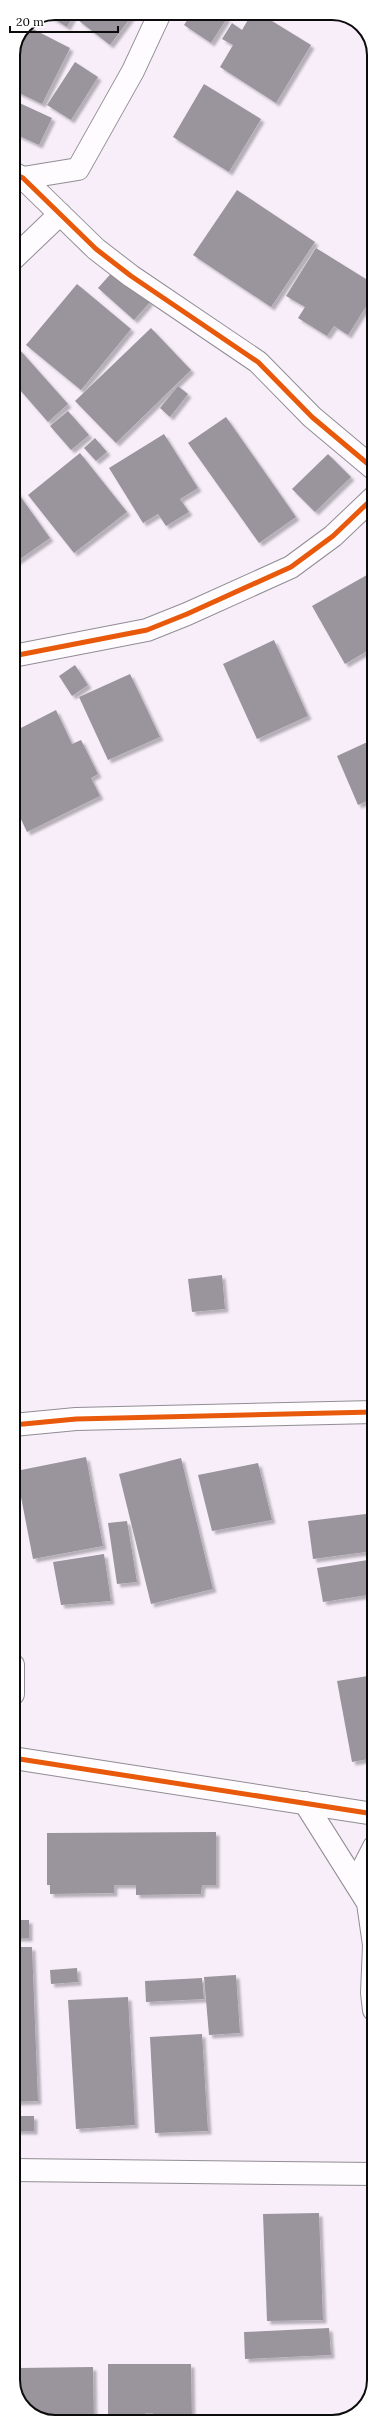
<svg xmlns="http://www.w3.org/2000/svg" width="387" height="2435" viewBox="0 0 387 2435" font-family="Lora,serif">
<style>
.building{fill:#9a949c;filter:url(#shadow)}
.lines{fill:none;stroke-linecap:round;stroke-linejoin:round}
.street-casing{stroke:#918d93;stroke-width:24}
.street{stroke:#fefcfe;stroke-width:22}
.cycleway-casing{stroke:#fff;stroke-width:8}
.cycleway{stroke:#e8590c;stroke-width:5}
.rim{fill:none;stroke:#0b0b0b;stroke-width:2}
</style>
<defs>
<filter id="shadow"><feDropShadow dx="3.5" dy="3.5" stdDeviation="1" flood-color="#0004"/></filter>
</defs>
<rect width="100%" height="100%" fill="#f7eefa"/>
<!-- building -->
<g class="building">
<path d="M55,13H75L67,27L49,16Z"/>
<path d="M84,13H134L110,45L78,20Z"/>
<path d="M192,13H219L227,18L211,43L184,25Z"/>
<path d="M252,13H259L311,45L276,103L220,67L233,45L222,39L232,23L242,30Z"/>
<path d="M25,25L70,48L42,104L13,90V54Z"/>
<path d="M75,62L98,77L71,120L47,105Z"/>
<path d="M204,84L261,119L229,172L173,137Z"/>
<path d="M13,100L52,118L39,145L13,133Z"/>
<path d="M237,190L315,242L271,307L193,255Z"/>
<path d="M316,248L374,284V294L348,335L334,326L327,336L298,318L305,307L286,296Z"/>
<path d="M115,269L150,302L134,320L98,288Z"/>
<path d="M77,284L131,329L81,390L26,345Z"/>
<path d="M151,328L191,370L116,443L75,401Z"/>
<path d="M19,349L68,404L48,422L13,382V355Z"/>
<path d="M178,386L188,394L170,417L160,408Z"/>
<path d="M68,411L89,435L71,450L50,426Z"/>
<path d="M226,417L296,517L259,543L188,443Z"/>
<path d="M164,434L198,488L180,499L189,512L166,526L158,514L143,523L109,468Z"/>
<path d="M95,438L107,452L96,461L84,448Z"/>
<path d="M80,453L127,512L74,553L28,495Z"/>
<path d="M328,454L351,477L315,512L292,489Z"/>
<path d="M15,489L50,538L13,564V490Z"/>
<path d="M374,571V647L345,664L312,606Z"/>
<path d="M274,640L308,716L257,739L223,664Z"/>
<path d="M75,665L88,685L72,696L59,676Z"/>
<path d="M130,674L160,737L108,760L79,697Z"/>
<path d="M56,710L72,744L81,740L98,774L91,778L100,796L27,832L19,815L13,818V732Z"/>
<path d="M374,739V798L358,805L337,756Z"/>
<path d="M222,1275L225,1309L192,1312L188,1279Z"/>
<path d="M86,1457L103,1546L33,1559L16,1471Z"/>
<path d="M181,1458L213,1589L151,1604L119,1474Z"/>
<path d="M258,1463L272,1520L212,1531L198,1475Z"/>
<path d="M374,1513V1551L313,1559L308,1521Z"/>
<path d="M127,1521L137,1582L117,1584L108,1523Z"/>
<path d="M104,1554L111,1601L61,1605L53,1562Z"/>
<path d="M374,1559V1594L323,1602L317,1568Z"/>
<path d="M374,1675V1758L352,1762L337,1681Z"/>
<path d="M216,1832V1885H202L201,1894L136,1895V1885H114V1893L50,1894V1885H47V1833Z"/>
<rect x="13" y="1920" width="16" height="18"/>
<path d="M13,1947H32L38,2101L13,2102Z"/>
<path d="M77,1968L78,1982L51,1984L50,1970Z"/>
<path d="M236,1975L240,2033L209,2035L204,1977Z"/>
<path d="M202,1978L204,1999L146,2002L145,1981Z"/>
<path d="M128,1997L135,2125L76,2129L68,2000Z"/>
<path d="M202,2034L208,2131L155,2133L150,2037Z"/>
<rect x="13" y="2116" width="21" height="15"/>
<path d="M319,2213L323,2320L267,2321L263,2214Z"/>
<path d="M329,2328L331,2355L245,2359L244,2332Z"/>
<path d="M108,2364H191L192,2422H153V2413H145V2422H108Z"/>
<path d="M93,2367L94,2422H67V2417H49V2421L25,2410L18,2395V2368Z"/>
</g>
<g class="lines">
<defs>
<g id="street">
<path d="M13,173L23,178L96,249L131,276L258,362L312,417L374,469"/>
<path d="M23,178L78,169L133,71L160,13"/>
<path d="M13,259L60,214"/>
<path d="M13,656L147,630L187,614L291,567L333,536L374,497"/>
<path d="M13,1425L76,1419L374,1412"/>
<path d="M13,1665V1694"/>
<path d="M13,1758L374,1814"/>
<path d="M305,1803L368,1903L374,1945L372,1993L374,2010"/>
<path d="M356,1882L374,1847"/>
<path d="M13,2170L374,2174"/>
</g>
</defs>
<!-- street casing -->
<use href="#street" class="street-casing"/>
<!-- street -->
<use href="#street" class="street"/>
<defs>
<g id="cycleway">
<path d="M13,173L23,178L96,249L131,276L258,362L312,417L374,469"/>
<path d="M13,656L147,630L187,614L291,567L333,536L374,497"/>
<path d="M13,1425L76,1419L374,1412"/>
<path d="M13,1758L374,1814"/>
</g>
</defs>
<!-- cycleway casing -->
<use href="#cycleway" class="cycleway-casing"/>
<!-- cycleway -->
<use href="#cycleway" class="cycleway"/>
</g>
<!-- crop -->
<path d="M0 0H387V2435H0ZM55 20H332A35 35 0 0 1 367 55V2380A35 35 0 0 1 332 2415H55A35 35 0 0 1 20 2380V55A35 35 0 0 1 55 20Z" fill="#fff" fill-rule="evenodd"/>
<path class="rim" d="M55 20H332A35 35 0 0 1 367 55V2380A35 35 0 0 1 332 2415H55A35 35 0 0 1 20 2380V55A35 35 0 0 1 55 20Z"/>
<!-- scale -->
<path d="M10 26v6h108v-6" fill="none" stroke="#0b0b0b" stroke-width="2"/>
<text x="16" y="26" font-size="12" fill="#0b0b0b" stroke="#ffffff" stroke-width="3" paint-order="stroke">20 m</text>
</svg>
